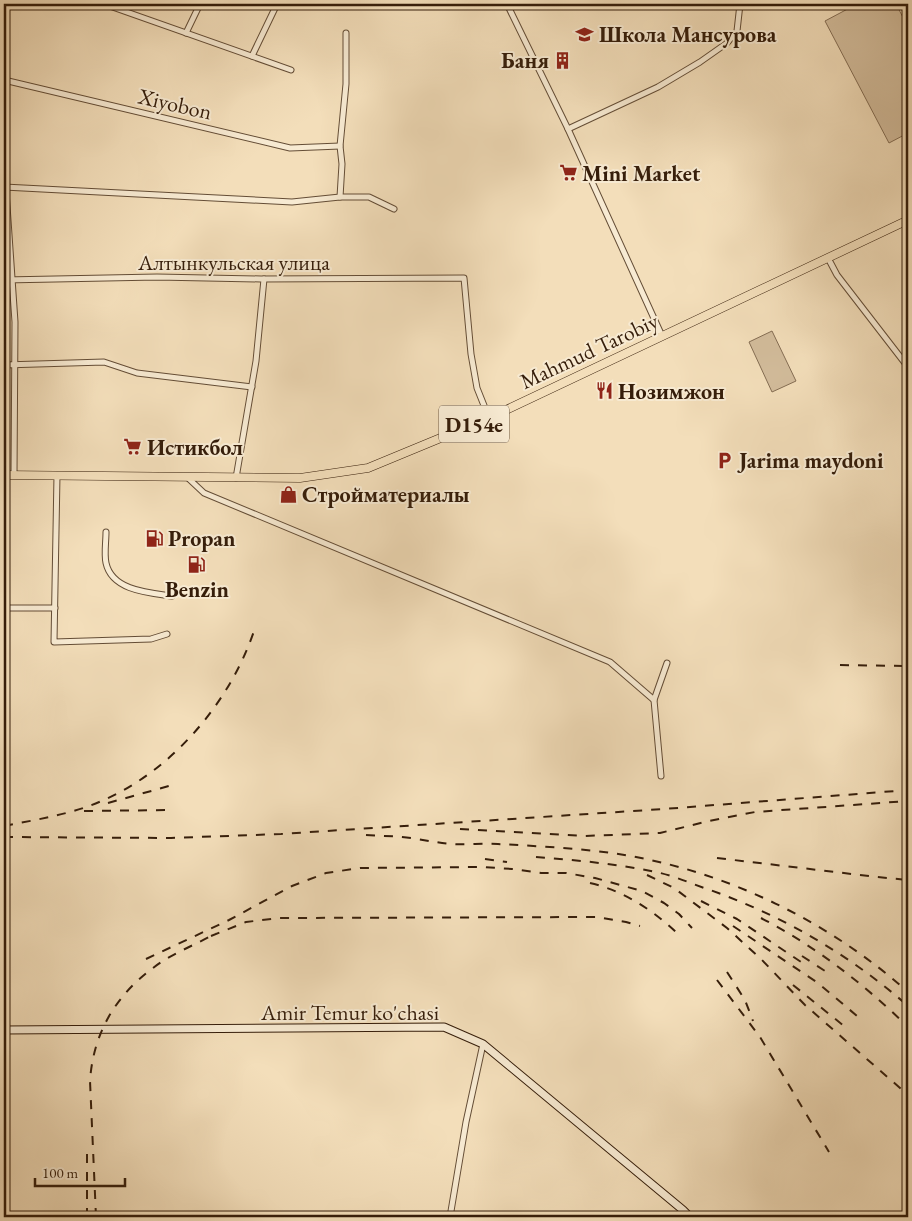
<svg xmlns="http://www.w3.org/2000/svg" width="912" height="1221" viewBox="0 0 912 1221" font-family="'EB Garamond',serif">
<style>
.green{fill:#d3bd9c;stroke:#846d53}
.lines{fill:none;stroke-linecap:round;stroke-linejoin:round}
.street-casing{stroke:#644d36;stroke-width:7}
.secondary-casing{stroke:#351d0a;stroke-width:9}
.primary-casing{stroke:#351d0a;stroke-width:9}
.street{stroke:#f7ead2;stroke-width:5}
.secondary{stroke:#f7ead2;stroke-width:7}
.primary{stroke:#f3deba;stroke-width:8}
.rail{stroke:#351d0a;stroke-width:2;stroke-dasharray:9 9;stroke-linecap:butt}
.labels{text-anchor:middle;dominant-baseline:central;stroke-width:4;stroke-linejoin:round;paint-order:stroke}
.shield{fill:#f7ead2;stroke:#6f5a46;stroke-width:1}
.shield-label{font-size:21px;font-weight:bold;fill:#351d0a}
.poi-label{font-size:22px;font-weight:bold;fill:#351d0a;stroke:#f7ead2;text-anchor:start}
.street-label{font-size:22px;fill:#351d0a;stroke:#f7ead2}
</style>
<rect width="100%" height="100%" fill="#f3deba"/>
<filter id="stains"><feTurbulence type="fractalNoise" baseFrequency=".004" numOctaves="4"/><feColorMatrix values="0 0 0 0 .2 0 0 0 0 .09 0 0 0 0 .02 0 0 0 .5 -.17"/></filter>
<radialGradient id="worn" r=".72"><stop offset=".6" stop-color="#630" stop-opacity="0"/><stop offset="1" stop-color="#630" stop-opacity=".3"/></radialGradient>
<!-- green -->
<g class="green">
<path d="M857,4H896L908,27V133L889,143L825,21Z"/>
<path d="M772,331L796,381L772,392L749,342Z"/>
</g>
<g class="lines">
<defs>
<g id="street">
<path d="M104,4L291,70"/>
<path d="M507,4L568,129L662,336"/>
<path d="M186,33L200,4"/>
<path d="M252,56L277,4"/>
<path d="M4,80L290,148L340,146"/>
<path d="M568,129L658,87L700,62L727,43L737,31L740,4"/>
<path d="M4,162L15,322L14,475"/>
<path d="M4,187L292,202L340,197H369L394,209"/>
<path d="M340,197L342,164L340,146L346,84V33"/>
<path d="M828,258L837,275L908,367"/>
<path d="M4,280L157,277L261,279L464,278L471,354L477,388L489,418"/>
<path d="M4,365L104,362L137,373L252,387"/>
<path d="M57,475L54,642L151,639L167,634"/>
<path d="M188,478L204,493L610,662L654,700L661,776"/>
<path d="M236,478L256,361L264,279"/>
<path d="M106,532C106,542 104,554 106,563C112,591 150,593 172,596"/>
<path d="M4,608H55"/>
<path d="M654,700L667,663"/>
<path d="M450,1217L466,1122L483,1044"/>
</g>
<path id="secondary" d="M4,1030L444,1027L483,1044L683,1210L690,1217"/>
<path id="primary" d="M4,475L300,478L368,468L489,418L908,220"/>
</defs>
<!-- street casing -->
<use href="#street" class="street-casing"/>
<!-- secondary casing -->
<use href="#secondary" class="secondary-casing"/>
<!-- primary casing -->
<use href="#primary" class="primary-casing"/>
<!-- street -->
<use href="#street" class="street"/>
<!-- secondary -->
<use href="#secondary" class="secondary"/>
<!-- primary -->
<use href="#primary" class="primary"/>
<!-- rail -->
<g class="rail">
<path d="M840,665L908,666"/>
<path d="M108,803L169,786"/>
<path d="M84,811L172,810"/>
<path d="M4,826C39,819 74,814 106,799C175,768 232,699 255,628"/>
<path d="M460,829L585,836L660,833L709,821L755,812L908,801"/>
<path d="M366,835C381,836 396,836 411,838C425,840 438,843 452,844C467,845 483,843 498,844C535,846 574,848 611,853C720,868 826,919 908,992"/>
<path d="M4,837L171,838L281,834L664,809L908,790"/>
<path d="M536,857C576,860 617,864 656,872C675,876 692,884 710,890C783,916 850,955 908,1006"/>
<path d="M717,858L877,877L908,880"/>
<path d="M485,859L507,862"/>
<path d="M647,875L674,888L727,928L761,959L805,1005L908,1095"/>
<path d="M590,883C625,891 656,912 681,937"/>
<path d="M701,901L737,919L807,966"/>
<path d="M761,918C815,946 864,984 908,1027"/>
<path d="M733,926L818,983L863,1021"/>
<path d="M211,936L246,922L279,918L596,917L626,922L640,926"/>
<path d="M802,956L825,971"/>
<path d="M146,959L229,920L292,886L326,873L360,868L482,867L512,869L541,873H566L595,878L642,891L664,903L679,914L692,928"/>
<path d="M727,972L745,1000L753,1021"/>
<path d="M717,980L760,1037L829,1152"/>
<path d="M793,985L844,1026"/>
<path d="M87,1154V1217"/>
<path d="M96,1217L90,1081C93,1034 115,996 153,968C172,953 196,945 216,933"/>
</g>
</g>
<!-- icons -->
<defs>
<symbol id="school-bare" viewBox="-9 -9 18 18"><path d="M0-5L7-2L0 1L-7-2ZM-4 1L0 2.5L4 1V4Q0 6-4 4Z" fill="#8f2418" stroke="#f7ead2" stroke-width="2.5" paint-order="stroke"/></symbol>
<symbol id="building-bare" viewBox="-9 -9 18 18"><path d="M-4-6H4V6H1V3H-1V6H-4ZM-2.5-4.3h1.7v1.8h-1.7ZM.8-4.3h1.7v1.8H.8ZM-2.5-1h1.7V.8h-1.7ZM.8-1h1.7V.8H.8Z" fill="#8f2418" stroke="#f7ead2" stroke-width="2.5" paint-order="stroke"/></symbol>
<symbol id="supermarket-bare" viewBox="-9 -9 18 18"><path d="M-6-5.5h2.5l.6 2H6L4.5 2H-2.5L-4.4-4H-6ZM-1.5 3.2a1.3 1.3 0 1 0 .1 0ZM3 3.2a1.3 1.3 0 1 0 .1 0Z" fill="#8f2418" stroke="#f7ead2" stroke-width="2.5" paint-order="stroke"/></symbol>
<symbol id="restaurant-bare" viewBox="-9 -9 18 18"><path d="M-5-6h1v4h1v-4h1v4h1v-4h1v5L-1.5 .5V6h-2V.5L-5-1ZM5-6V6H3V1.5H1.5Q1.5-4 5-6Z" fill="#8f2418" stroke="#f7ead2" stroke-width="2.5" paint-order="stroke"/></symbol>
<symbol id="parking-bare" viewBox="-9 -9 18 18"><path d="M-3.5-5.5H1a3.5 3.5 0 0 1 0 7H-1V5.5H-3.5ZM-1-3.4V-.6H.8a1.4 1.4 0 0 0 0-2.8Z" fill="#8f2418" stroke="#f7ead2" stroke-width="2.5" paint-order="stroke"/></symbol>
<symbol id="shop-bare" viewBox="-9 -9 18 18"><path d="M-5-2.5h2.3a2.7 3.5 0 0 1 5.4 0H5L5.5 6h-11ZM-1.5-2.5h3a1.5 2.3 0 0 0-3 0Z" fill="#8f2418" stroke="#f7ead2" stroke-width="2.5" paint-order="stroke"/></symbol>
<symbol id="fuel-bare" viewBox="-9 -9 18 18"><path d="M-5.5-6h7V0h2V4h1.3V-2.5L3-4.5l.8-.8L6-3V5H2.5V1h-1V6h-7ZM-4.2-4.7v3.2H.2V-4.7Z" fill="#8f2418" stroke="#f7ead2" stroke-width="2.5" paint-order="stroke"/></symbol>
</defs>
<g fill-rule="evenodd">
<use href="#school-bare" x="572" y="22" width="25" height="25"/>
<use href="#building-bare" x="550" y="48" width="25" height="25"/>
<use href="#supermarket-bare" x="556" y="160" width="25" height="25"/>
<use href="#restaurant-bare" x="592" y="378" width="25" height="25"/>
<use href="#supermarket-bare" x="120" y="434" width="25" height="25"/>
<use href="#parking-bare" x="712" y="448" width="25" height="25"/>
<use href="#shop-bare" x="276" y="482" width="25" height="25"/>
<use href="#fuel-bare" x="142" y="526" width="25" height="25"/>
<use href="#fuel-bare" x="184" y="552" width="25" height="25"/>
</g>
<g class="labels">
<!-- shield labels -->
<rect class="shield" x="439" y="405.5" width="70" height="37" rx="4"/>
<g class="shield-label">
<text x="474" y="424">D154e</text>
</g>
<!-- poi labels -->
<g class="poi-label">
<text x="599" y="34">Школа Мансурова</text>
<text x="549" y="60" text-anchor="end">Баня</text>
<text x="582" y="173">Mini Market</text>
<text x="618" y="391">Нозимжон</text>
<text x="147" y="447">Истикбол</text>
<text x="739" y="460">Jarima maydoni</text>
<text x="302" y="494">Стройматериалы</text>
<text x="168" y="538">Propan</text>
<text x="197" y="589" text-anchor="middle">Benzin</text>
</g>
<!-- street labels -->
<g class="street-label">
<text transform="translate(175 104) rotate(13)">Xiyobon</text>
<text x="234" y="262">Алтынкульская улица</text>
<text transform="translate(589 351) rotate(-25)">Mahmud Tarobiy</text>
<text x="350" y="1012">Amir Temur ko'chasi</text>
</g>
</g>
<!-- margin -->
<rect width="912" height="1221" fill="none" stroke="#f3deba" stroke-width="20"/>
<rect x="5" y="5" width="902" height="1211" fill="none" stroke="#351d0a" stroke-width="2.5"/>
<rect x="10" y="10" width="892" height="1201" fill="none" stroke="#351d0a"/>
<!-- scale -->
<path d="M35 1178v8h90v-8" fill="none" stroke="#351d0a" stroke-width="2.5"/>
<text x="42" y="1178" font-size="15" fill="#351d0a" stroke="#f7ead2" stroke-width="4" paint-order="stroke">100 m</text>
<rect width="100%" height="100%" filter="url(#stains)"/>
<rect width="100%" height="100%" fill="url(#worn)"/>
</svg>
